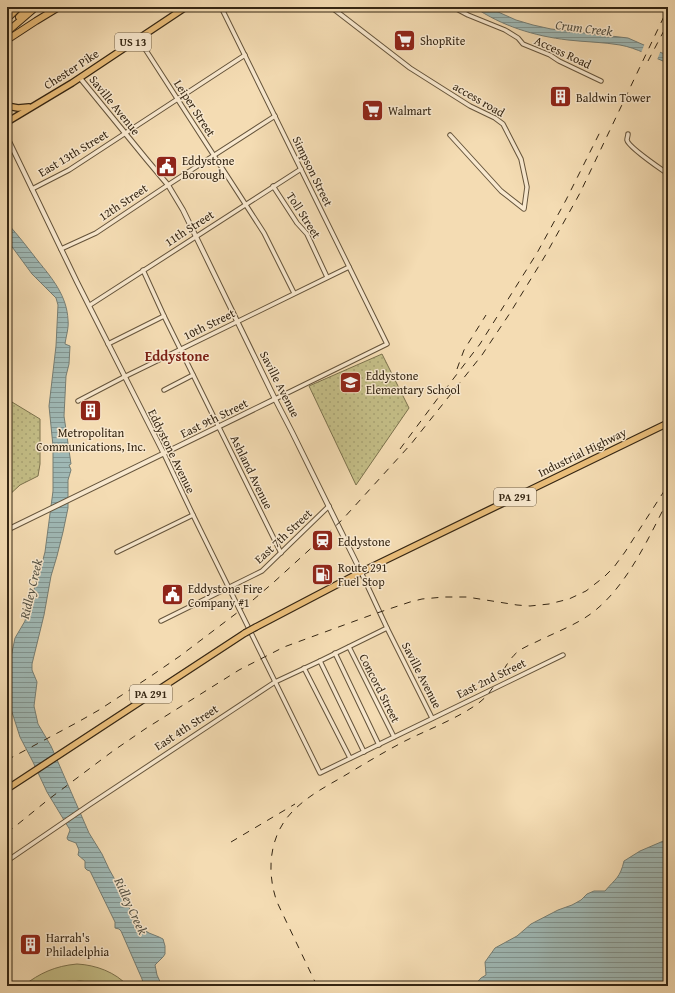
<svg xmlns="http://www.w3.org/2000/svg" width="675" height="993" viewBox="0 0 675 993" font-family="'Gentium Book Plus',serif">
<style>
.green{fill:#c4be87;stroke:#7c724d}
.park{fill:url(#park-dots);stroke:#7c724d}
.water{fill:url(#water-rules);stroke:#757e75}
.pier{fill:#f4dcb3}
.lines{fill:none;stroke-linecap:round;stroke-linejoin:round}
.minor-casing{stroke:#65543b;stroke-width:5.5}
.tertiary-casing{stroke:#65543b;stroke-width:6}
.primary-casing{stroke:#352613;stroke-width:8}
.motorway-casing{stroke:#352613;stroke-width:8}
.minor{stroke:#f8e8ce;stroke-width:3.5}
.tertiary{stroke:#f8e8ce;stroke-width:4}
.primary{stroke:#eabe7a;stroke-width:5.5}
.motorway{stroke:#eabe7a;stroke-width:6}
.rail{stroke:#352613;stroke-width:1;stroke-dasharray:7 7;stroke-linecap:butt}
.primary-bridge-casing{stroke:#352613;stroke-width:8;stroke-linecap:butt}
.primary-bridge{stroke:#eabe7a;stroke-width:5.5}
.labels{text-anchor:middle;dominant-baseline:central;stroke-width:3;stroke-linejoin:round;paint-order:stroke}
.shield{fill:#f8e8ce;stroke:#70604b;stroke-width:1}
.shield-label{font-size:11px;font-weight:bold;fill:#352613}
.poi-label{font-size:12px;fill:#352613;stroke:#f8e8ce;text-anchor:start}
.street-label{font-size:12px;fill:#352613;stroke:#f8e8ce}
.water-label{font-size:13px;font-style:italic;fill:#555244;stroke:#f8e8ce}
.quarter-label{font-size:14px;font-weight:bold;fill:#7a1f14;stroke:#f8e8ce}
</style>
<defs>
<pattern id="park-dots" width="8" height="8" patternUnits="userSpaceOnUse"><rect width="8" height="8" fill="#c4be87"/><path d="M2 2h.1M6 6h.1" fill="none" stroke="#a9a374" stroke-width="1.8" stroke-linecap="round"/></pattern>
<pattern id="water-rules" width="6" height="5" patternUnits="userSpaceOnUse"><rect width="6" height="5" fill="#9fb9b6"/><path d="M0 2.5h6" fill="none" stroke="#829693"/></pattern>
</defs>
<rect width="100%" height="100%" fill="#f4dcb3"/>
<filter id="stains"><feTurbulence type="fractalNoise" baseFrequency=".005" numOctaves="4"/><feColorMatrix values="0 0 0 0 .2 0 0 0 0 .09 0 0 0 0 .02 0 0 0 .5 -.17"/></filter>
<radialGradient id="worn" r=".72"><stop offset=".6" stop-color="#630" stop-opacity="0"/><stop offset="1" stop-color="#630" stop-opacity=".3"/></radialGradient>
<!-- green -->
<path class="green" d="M77,964C96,965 115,972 128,986H101L89,982L80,981L63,983L56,986H23C40,973 55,966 77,964Z"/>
<!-- park -->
<g class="park">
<path d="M382,354L409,408L356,485L309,386Z"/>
<path d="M7,399L40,419V464L38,476L20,485L7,497Z"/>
</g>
<!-- water -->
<g class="water">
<path d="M474,7H487L516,20L533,25L551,29L628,38L662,53L668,54V63C652,57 637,48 620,45C603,42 585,42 568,40C534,36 502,26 474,7Z"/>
<path d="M7,223C18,235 28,248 38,261C52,278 67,296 68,320C69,328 66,336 65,344L70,346L69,364L66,376L64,416L71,464L69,465L71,470L68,480V508L63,532L57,556L51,576L44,615L32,664V670L37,682L34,706L38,724L51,746L89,833L102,854L109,869L124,896L135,921L141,928L149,933L159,937L163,939L165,946V954L163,957L155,965L157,975L162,986H144L142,979L121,931L119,929L115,928V922L90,871L87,870L85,868V861L78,855L79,850L76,843L68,840L67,838L70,830L47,792L33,762L20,737L11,709L9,688L11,657L15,638L25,621L28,606L38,578L45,552L53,491V446L49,406L56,346L58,305L56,298L32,274L7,240Z"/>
<path d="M668,839V986H474L481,978L486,975L485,962L495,948L517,936L531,924L558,910L572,905L581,900L587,894L594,891H605C616,878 620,878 624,861L640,851Z"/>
</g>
<!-- pier -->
<path class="pier" d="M645,43L661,50L657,60L641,53Z"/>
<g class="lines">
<defs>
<g id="minor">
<path d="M221,7L387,344L275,399"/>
<path d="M331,7L410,68L470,106L495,118L503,124L521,159L527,187L524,209L501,191L450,135"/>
<path d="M453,7L468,15L505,30L518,38L523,44L550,55L559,61L601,81"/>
<path d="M138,38L264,233L294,293"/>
<path d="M628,134C628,136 627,138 627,140C628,147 661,169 668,174"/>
<path d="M273,186L297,223L307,234L327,277"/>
<path d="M32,189L69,170L245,55"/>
<path d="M61,249L96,233L168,185L275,116"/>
<path d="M143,270L164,316L281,553"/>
<path d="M90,305L301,169"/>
<path d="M108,344L164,316"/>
<path d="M164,390L193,375"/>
<path d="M78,401L124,377L349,267"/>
<path d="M164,454L193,515L320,773L563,655"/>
<path d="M117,552L193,515"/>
<path d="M361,572L387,628L432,718"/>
<path d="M161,621L262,571L329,506"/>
<path d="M349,647L394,737"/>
<path d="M335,653L379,745"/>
<path d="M320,661L364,752"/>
<path d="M304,668L350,758"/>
<path d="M7,861L89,805L275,682L320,661L387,628"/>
</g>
<g id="tertiary">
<path d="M80,78L147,160L168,185L183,210L275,399L292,432L361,572"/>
<path d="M7,137L77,282L164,454"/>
<path d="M7,530L275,399"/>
</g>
<g id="primary">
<path d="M7,106L18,108L29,107"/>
<path d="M7,122L72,83L186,7"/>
<path d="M256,627L361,572L668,423"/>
<path d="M7,789L245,633"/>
</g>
<g id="motorway">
<path d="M19,17L29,7"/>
<path d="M7,19L19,7"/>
<path d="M7,32L36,7"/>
<path d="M7,40L36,21L59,7"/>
</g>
</defs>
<!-- minor casing -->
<use href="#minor" class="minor-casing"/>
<!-- tertiary casing -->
<use href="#tertiary" class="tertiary-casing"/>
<!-- primary casing -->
<use href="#primary" class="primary-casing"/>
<!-- motorway casing -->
<use href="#motorway" class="motorway-casing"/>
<!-- minor -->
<use href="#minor" class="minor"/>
<!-- tertiary -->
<use href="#tertiary" class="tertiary"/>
<!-- primary -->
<use href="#primary" class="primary"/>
<!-- motorway -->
<use href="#motorway" class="motorway"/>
<!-- rail -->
<g class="rail">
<path d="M648,61L668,23"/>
<path d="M457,369L464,350L486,315"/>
<path d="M444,391L480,344L537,253L566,200L602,128"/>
<path d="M400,449L447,386"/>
<path d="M7,760L78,722L99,710L151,676L180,656L246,606L274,582L342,520L411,444L482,355L510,313L545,256L580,193L668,8"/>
<path d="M7,833L49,799L113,751L145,729L239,670L284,647L374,614L410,602L422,599L444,597H467L517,605L530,606L549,604L569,599L586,591L604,577L614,567L625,552L668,485"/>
<path d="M231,842L295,804"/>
<path d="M317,986L277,902C266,871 269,834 294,810C309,795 327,786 344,776C364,764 384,752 405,741C429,729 459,718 480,702C498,688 503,662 520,650C525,647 531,644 536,642C552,634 568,628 583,619C623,595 647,541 668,500"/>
</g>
<defs>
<path id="primary-bridge" d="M245,633L256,627"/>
</defs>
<!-- primary-bridge casing -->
<use href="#primary-bridge" class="primary-bridge-casing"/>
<!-- primary-bridge -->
<use href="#primary-bridge" class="primary-bridge"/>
</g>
<!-- icons -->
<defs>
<symbol id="supermarket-square" viewBox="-11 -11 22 22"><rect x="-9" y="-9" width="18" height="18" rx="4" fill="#8f2418" stroke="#f8e8ce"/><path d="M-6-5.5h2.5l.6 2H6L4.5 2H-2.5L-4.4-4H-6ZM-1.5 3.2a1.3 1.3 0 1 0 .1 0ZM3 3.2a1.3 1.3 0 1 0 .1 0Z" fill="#fff"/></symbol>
<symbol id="building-square" viewBox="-11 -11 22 22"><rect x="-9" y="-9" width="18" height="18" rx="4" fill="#8f2418" stroke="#f8e8ce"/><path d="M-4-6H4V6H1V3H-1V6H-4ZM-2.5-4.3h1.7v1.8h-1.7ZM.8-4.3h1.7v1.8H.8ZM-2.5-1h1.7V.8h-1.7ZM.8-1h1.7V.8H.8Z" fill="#fff"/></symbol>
<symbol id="civic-square" viewBox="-11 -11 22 22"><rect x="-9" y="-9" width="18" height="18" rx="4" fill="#8f2418" stroke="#f8e8ce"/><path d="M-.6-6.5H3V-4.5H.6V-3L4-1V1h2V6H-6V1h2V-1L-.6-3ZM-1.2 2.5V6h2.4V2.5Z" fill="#fff"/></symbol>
<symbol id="school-square" viewBox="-11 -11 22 22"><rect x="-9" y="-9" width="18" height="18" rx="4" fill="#8f2418" stroke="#f8e8ce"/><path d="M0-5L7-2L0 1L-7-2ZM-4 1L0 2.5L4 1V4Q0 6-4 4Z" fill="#fff"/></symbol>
<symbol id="station-square" viewBox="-11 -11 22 22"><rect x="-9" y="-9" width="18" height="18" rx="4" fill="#8f2418" stroke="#f8e8ce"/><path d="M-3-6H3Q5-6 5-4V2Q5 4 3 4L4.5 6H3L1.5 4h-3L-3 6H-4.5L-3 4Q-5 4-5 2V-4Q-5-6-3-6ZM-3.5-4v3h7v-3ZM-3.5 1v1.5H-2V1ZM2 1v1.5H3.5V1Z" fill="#fff"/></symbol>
<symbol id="fuel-square" viewBox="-11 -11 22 22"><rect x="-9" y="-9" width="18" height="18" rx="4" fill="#8f2418" stroke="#f8e8ce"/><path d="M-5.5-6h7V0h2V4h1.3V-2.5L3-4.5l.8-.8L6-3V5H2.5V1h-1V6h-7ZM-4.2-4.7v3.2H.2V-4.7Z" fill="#fff"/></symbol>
</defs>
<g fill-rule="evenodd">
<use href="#supermarket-square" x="392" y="28" width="25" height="25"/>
<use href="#building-square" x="548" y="84" width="25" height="25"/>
<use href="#supermarket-square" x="360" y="98" width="25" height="25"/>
<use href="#civic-square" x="154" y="154" width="25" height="25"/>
<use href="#school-square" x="338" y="370" width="25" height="25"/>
<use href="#building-square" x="78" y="398" width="25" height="25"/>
<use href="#station-square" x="310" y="528" width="25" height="25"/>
<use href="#fuel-square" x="310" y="562" width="25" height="25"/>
<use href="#civic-square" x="160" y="582" width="25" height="25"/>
<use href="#building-square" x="18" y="932" width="25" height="25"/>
</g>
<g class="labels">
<!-- shield labels -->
<g class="shield">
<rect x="115" y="33" width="36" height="18" rx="3"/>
<rect x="494" y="488" width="42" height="18" rx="3"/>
<rect x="130" y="685" width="42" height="18" rx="3"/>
</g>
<g class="shield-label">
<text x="133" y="42">US 13</text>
<text x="515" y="497">PA 291</text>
<text x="151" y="694">PA 291</text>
</g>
<!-- poi labels -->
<g class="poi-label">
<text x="420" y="40">ShopRite</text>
<text x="576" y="97">Baldwin Tower</text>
<text x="388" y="110">Walmart</text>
<text x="182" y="160">Eddystone<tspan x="182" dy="14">Borough</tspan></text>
<text x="366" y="375">Eddystone<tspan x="366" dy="14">Elementary School</tspan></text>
<text x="91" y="432" text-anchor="middle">Metropolitan<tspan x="91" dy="14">Communications, Inc.</tspan></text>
<text x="338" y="541">Eddystone</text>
<text x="338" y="567">Route 291<tspan x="338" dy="14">Fuel Stop</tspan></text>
<text x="188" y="588">Eddystone Fire<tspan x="188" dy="14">Company #1</tspan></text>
<text x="46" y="937">Harrah's<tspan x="46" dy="14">Philadelphia</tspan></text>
</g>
<!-- street labels -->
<g class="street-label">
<text transform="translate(563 52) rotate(25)">Access Road</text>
<text transform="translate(71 69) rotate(-33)">Chester Pike</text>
<text transform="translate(479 99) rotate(30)">access road</text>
<text transform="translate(115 105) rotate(51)">Saville Avenue</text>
<text transform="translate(195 108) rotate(57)">Leiper Street</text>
<text transform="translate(73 153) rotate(-31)">East 13th Street</text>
<text transform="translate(313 171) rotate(64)">Simpson Street</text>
<text transform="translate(123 202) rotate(-34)">12th Street</text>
<text transform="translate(304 215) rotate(57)">Toll Street</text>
<text transform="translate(189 228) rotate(-33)">11th Street</text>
<text transform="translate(209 324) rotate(-26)">10th Street</text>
<text transform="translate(280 384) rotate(63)">Saville Avenue</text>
<text transform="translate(214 418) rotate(-26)">East 9th Street</text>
<text transform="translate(172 451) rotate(64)">Eddystone Avenue</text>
<text transform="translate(582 452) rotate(-26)">Industrial Highway</text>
<text transform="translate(252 472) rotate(64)">Ashland Avenue</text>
<text transform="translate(283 536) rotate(-43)">East 7th Street</text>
<text transform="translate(422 675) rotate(63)">Saville Avenue</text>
<text transform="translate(491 678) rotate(-26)">East 2nd Street</text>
<text transform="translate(380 688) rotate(63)">Concord Street</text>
<text transform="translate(186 727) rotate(-33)">East 4th Street</text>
</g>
<!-- water labels -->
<g class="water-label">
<text transform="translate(584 28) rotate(7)">Crum Creek</text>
<text transform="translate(31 589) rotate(-77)">Ridley Creek</text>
<text transform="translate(131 906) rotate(65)">Ridley Creek</text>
</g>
<!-- quarter labels -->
<g class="quarter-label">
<text x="177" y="356">Eddystone</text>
</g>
</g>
<!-- margin -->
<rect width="675" height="993" fill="none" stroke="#f4dcb3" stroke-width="24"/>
<rect x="8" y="8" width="659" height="977" fill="none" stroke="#352613" stroke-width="2"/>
<rect x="12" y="12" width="651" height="969" fill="none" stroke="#352613"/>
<rect width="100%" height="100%" filter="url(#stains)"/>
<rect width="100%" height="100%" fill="url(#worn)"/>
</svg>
